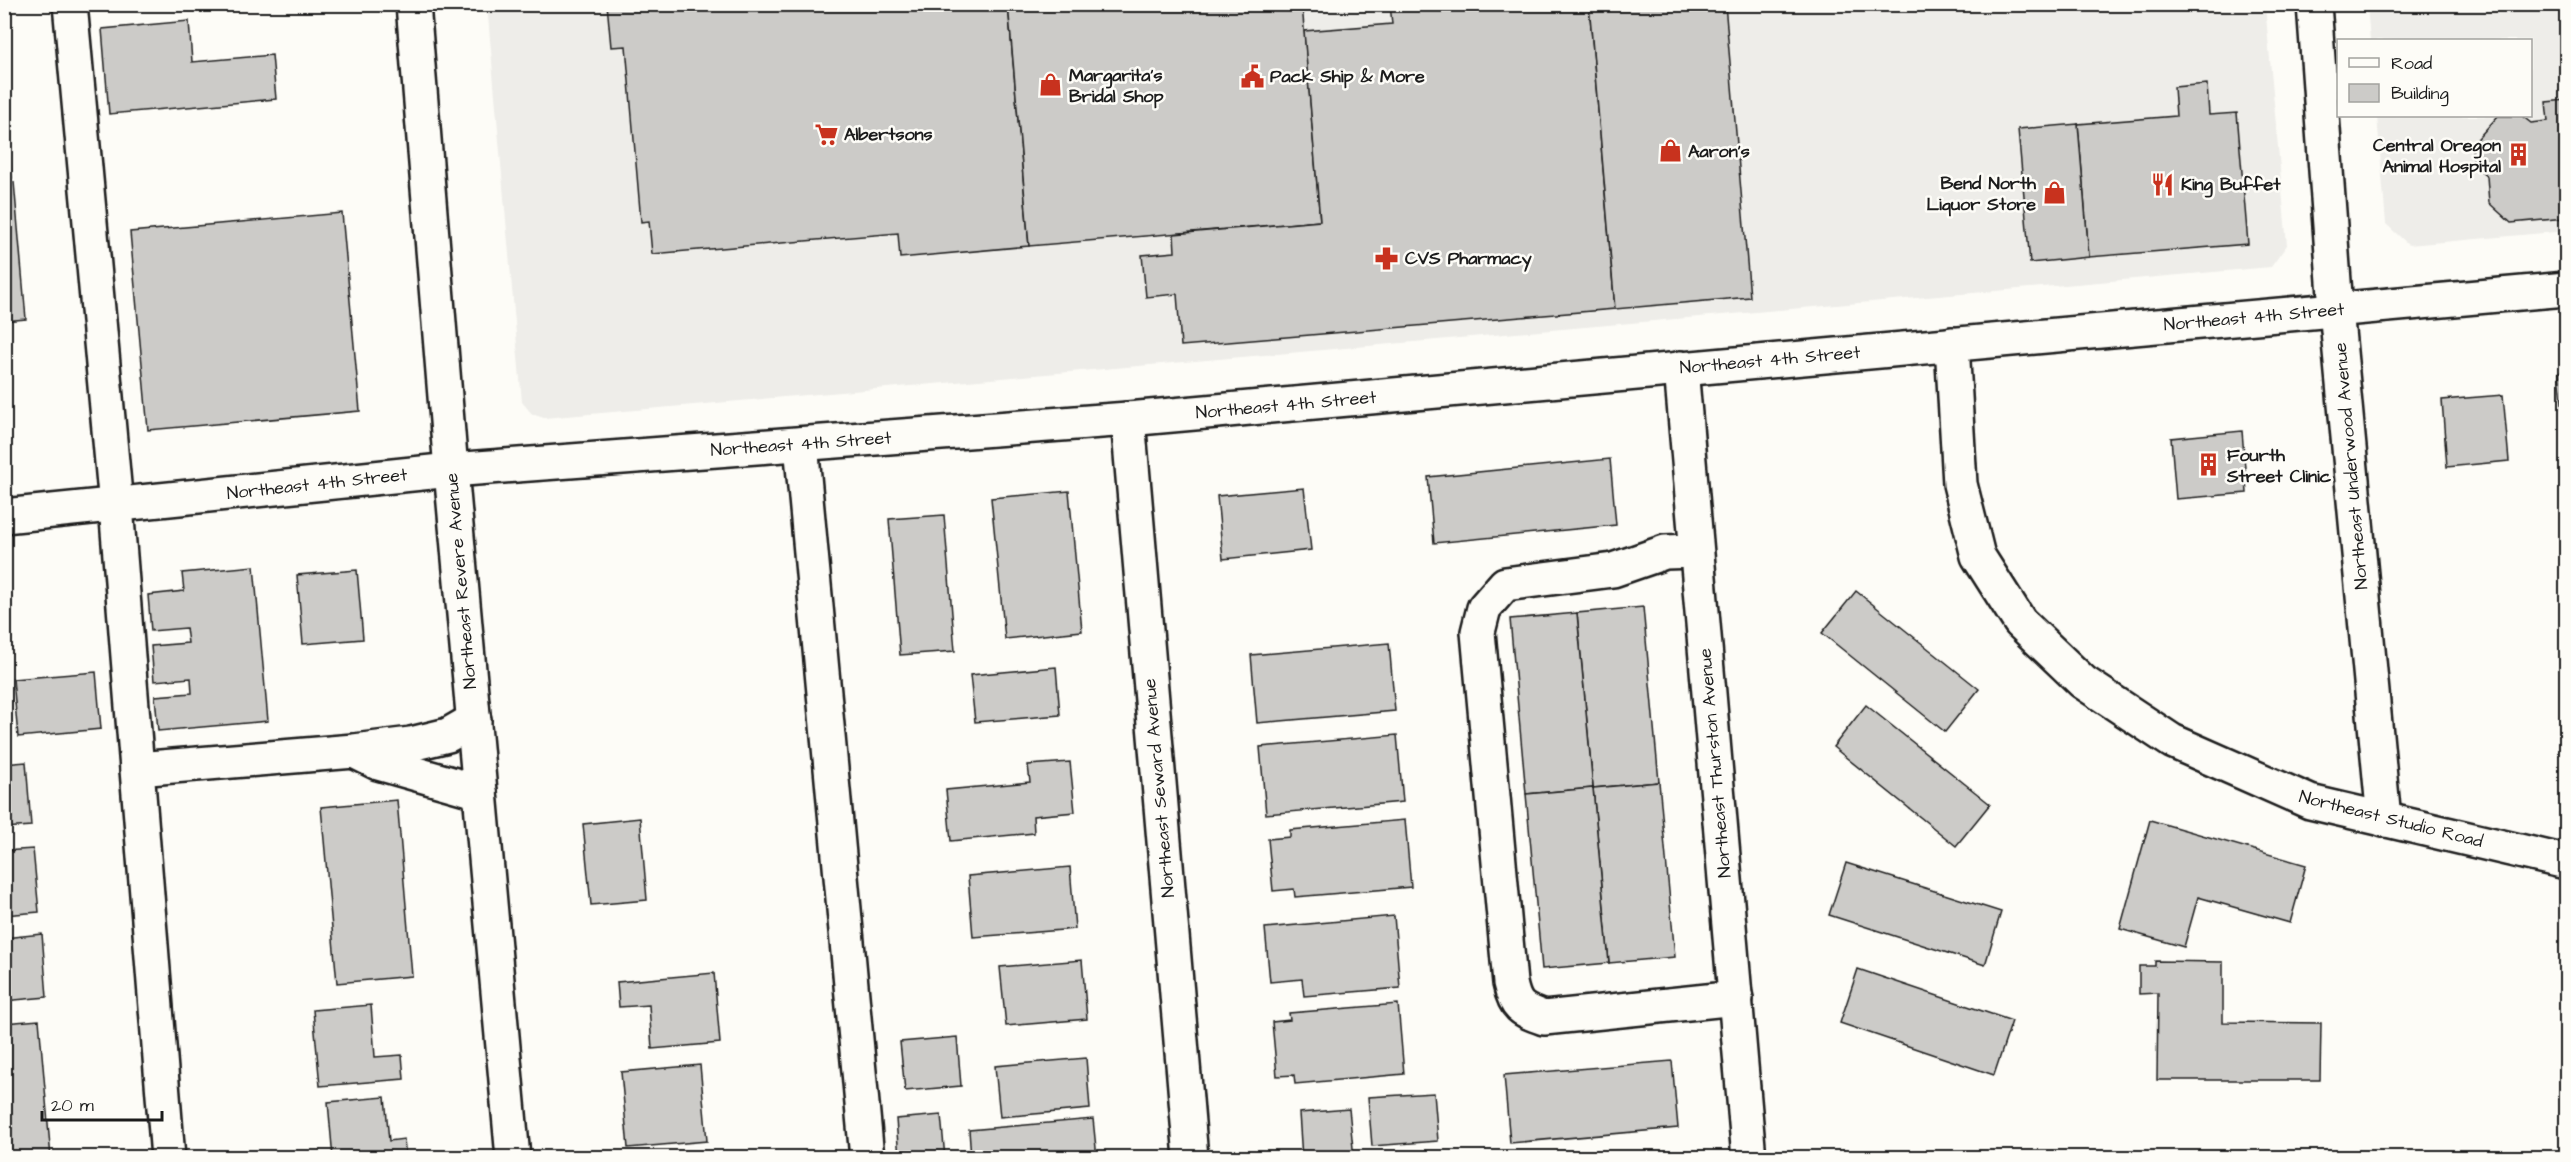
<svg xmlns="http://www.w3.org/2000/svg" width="2571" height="1162" viewBox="0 0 2571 1162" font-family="'Architects Daughter',sans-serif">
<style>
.built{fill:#eeede9}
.building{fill:#cccbc8;stroke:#1c1c1c;stroke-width:1.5}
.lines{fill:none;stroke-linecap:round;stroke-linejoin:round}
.minor-casing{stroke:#1c1c1c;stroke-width:38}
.minor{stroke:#fdfcf7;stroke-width:33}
.labels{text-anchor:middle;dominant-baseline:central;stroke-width:5;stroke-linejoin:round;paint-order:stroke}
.poi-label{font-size:18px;font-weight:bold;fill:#1c1c1c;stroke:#fdfcf7;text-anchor:start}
.street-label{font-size:18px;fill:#1c1c1c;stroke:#fdfcf7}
</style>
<rect width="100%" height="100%" fill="#fdfcf7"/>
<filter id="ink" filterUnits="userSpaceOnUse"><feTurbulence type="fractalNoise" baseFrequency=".0167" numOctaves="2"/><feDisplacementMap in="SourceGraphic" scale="12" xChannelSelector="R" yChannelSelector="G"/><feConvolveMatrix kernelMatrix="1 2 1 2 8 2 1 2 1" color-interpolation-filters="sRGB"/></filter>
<g filter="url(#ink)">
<!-- built -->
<g class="built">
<path d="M487,5H2265L2287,245L2271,267L544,418L532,414L522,402Z"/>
<path d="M2367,5H2566V231L2409,245L2386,224L2377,116H2530V40H2370Z"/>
</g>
<!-- building -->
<g class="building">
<path d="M607,4H1008L1029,246L900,258L898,233L652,254L649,221L641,222L626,46L611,47Z"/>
<path d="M1008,4H1302L1320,221L1029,246Z"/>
<path d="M1390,4H1515V7L1589,4L1615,309L1181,346L1177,294L1146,297L1142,255L1175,252L1174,234L1320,221L1304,31L1392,24Z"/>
<path d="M1589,4H1725L1750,297L1615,309Z"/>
<path d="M2555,4H2566V14L2562,17Z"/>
<path d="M189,21L192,62L272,55L276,99L109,114L102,29Z"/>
<path d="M2207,84L2209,115L2237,113L2248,244L2089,257L2078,124L2176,116L2174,87Z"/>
<path d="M4,100L12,178L4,179Z"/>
<path d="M2566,100V218L2511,223L2489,203L2487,176L2474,165L2471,146L2498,116H2522L2531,123L2548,121L2546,102Z"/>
<path d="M2078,124L2089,257L2030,263L2018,129Z"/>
<path d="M14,182L26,319L4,321V183Z"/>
<path d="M342,213L360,411L148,430L130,232Z"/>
<path d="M2559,372H2566V444Z"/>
<path d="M2503,395L2509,461L2447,467L2442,400Z"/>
<path d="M2242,431L2247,493L2176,499L2171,438Z"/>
<path d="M1610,459L1616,525L1434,543L1428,477Z"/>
<path d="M1304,488L1311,550L1223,559L1217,496Z"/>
<path d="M1069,491L1082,631L1005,639L991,498Z"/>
<path d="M944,515L955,651L900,655L889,519Z"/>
<path d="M254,566L268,721L158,731L155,696L192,693L191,678L154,681L151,646L188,643L186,628L151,631L148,595L184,591L182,573Z"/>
<path d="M357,570L363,639L303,644L297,575Z"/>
<path d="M1856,591L1979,689L1945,732L1822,633Z"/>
<path d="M1643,607L1659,782L1593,788L1577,613Z"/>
<path d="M1577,613L1593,788L1526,794L1510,619Z"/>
<path d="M1389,643L1395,711L1257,723L1251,655Z"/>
<path d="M1056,667L1060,715L975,722L970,675Z"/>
<path d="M96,672L101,729L18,737L13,679Z"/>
<path d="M1866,705L1990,804L1956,846L1833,747Z"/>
<path d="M1397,735L1403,802L1266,814L1260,747Z"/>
<path d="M26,762L31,826L4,828V764Z"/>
<path d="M1070,762L1075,812L1033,816L1034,833L951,841L946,790L1030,782L1028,765Z"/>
<path d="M1659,782L1675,957L1609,963L1593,788Z"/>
<path d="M1593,788L1609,963L1542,969L1526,794Z"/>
<path d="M397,800L412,976L337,983L321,807Z"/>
<path d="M640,818L647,900L591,905L583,824Z"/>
<path d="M1405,820L1411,887L1295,897L1294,889L1273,891L1268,839L1290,837V830Z"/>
<path d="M2150,820L2306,865L2290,923L2198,897L2184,947L2120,929Z"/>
<path d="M33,849L39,912L4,915V851Z"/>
<path d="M1846,863L2001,912L1985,965L1829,915Z"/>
<path d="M1070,867L1075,929L973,937L968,876Z"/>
<path d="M1394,916L1400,988L1304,996L1302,979L1270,982L1265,928Z"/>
<path d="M42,934L47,997L4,1001V938Z"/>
<path d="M1082,960L1087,1019L1006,1026L1000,967Z"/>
<path d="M2155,961L2223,962V1022L2321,1023L2320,1080H2157L2158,993L2139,994V966H2155Z"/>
<path d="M1858,969L2012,1021L1994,1075L1840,1023Z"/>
<path d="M714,973L720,1043L652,1049L649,1005L619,1007L617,982Z"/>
<path d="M1398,1004L1404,1074L1295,1084L1294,1075L1277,1076L1272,1022L1290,1020L1289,1013Z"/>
<path d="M371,1005L375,1057L402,1055L404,1079L320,1086L313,1010Z"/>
<path d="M39,1020L51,1158H4V1023Z"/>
<path d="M957,1037L961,1086L905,1091L900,1042Z"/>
<path d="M1086,1058L1090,1109L1000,1117L995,1066Z"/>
<path d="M1672,1061L1678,1128L1510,1143L1504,1075Z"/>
<path d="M700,1065L707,1141L628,1148L621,1072Z"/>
<path d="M1434,1093L1438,1141L1372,1146L1368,1097Z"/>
<path d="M385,1097L389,1141L404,1139L406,1158H333L328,1102Z"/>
<path d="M1349,1109L1354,1158H1302L1299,1113Z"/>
<path d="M941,1115L945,1158H899L896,1119Z"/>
<path d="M1093,1119L1097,1158H971L969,1130Z"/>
</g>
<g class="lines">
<defs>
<g id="minor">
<path d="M70,4L116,506L168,1158"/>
<path d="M413,4L451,470L513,1158"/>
<path d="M2314,4L2336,309L2384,820"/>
<path d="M1952,344L1960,484L1978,556L2020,622L2083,682L2172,741L2310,802L2566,862"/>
<path d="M1681,368L1749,1158"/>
<path d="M1128,419L1191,1158"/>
<path d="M801,444L867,1158"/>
<path d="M4,516L451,470L1128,419L2566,289"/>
<path d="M1696,551L1665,552L1613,570L1505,584L1484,608L1478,632L1510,983C1515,1007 1521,1010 1544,1018L1736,998"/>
<path d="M356,752L378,763L480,792"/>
<path d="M137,769L354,751L411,744L448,735L474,720"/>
</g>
</defs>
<!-- minor casing -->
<use href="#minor" class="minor-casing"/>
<!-- minor -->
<use href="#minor" class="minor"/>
</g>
</g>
<!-- icons -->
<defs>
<symbol id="civic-bare" viewBox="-9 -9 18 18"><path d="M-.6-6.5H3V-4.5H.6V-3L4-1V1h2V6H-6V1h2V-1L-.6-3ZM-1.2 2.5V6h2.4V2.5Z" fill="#c8321e" stroke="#fdfcf7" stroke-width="2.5" paint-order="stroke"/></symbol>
<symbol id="shop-bare" viewBox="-9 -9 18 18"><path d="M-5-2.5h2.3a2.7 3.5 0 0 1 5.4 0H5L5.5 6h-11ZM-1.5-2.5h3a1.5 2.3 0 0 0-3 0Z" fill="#c8321e" stroke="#fdfcf7" stroke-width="2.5" paint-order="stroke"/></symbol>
<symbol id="supermarket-bare" viewBox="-9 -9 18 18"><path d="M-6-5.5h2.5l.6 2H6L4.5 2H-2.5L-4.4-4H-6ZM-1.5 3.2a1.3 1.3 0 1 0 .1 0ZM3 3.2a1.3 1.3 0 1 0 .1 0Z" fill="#c8321e" stroke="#fdfcf7" stroke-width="2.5" paint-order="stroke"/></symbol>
<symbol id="building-bare" viewBox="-9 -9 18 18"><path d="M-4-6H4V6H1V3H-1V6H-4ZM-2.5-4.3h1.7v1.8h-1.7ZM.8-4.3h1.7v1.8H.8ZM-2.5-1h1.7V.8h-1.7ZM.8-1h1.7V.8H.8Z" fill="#c8321e" stroke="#fdfcf7" stroke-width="2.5" paint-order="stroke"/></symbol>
<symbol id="restaurant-bare" viewBox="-9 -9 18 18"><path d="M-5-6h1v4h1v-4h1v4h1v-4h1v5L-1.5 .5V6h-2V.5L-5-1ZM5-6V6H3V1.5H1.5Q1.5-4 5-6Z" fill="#c8321e" stroke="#fdfcf7" stroke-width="2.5" paint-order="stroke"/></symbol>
<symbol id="pharmacy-bare" viewBox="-9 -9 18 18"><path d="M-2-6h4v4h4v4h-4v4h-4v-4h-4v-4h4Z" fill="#c8321e" stroke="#fdfcf7" stroke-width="2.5" paint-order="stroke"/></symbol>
</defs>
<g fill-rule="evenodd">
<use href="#civic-bare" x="1236" y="60" width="33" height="33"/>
<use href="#shop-bare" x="1034" y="68" width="33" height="33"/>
<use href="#supermarket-bare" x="810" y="118" width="33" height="33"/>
<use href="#shop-bare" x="1654" y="134" width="33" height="33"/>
<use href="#building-bare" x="2502" y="138" width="33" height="33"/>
<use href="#restaurant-bare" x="2146" y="168" width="33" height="33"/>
<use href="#shop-bare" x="2038" y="176" width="33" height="33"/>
<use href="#pharmacy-bare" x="1370" y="242" width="33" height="33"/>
<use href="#building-bare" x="2192" y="448" width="33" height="33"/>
</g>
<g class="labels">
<!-- poi labels -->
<g class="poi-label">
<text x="1069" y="75">Margarita’s<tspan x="1069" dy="21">Bridal Shop</tspan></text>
<text x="1270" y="76">Pack Ship &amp; More</text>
<text x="844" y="134">Albertsons</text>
<text x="2501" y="145" text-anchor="end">Central Oregon<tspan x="2501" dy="21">Animal Hospital</tspan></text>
<text x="1688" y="151">Aaron's</text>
<text x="2036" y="183" text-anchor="end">Bend North<tspan x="2036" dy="21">Liquor Store</tspan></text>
<text x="2181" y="184">King Buffet</text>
<text x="1405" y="258">CVS Pharmacy</text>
<text x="2227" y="455">Fourth<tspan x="2227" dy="21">Street Clinic</tspan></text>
</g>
<!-- street labels -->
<g class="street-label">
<text transform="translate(2254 317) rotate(-5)">Northeast 4th Street</text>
<text transform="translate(1770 360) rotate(-5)">Northeast 4th Street</text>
<text transform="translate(1286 405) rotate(-5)">Northeast 4th Street</text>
<text transform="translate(801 444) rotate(-4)">Northeast 4th Street</text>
<text transform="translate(2351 466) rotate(-95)">Northeast Underwood Avenue</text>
<text transform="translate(317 484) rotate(-6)">Northeast 4th Street</text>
<text transform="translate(461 581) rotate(-95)">Northeast Revere Avenue</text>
<text transform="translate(1715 763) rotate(-95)">Northeast Thurston Avenue</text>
<text transform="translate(1159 788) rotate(-95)">Northeast Seward Avenue</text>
<text transform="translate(2391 819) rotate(14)">Northeast Studio Road</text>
</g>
</g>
<!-- margin -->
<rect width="2571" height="1162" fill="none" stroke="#fdfcf7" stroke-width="24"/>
<rect x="12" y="12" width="2547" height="1138" fill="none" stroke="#1c1c1c" stroke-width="2" filter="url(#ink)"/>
<!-- legend -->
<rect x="2337" y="39" width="195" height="78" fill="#fdfcf7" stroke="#a3a29f" stroke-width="1.5"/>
<rect x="2349" y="58" width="30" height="9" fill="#fdfcf7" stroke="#a3a29f" stroke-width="1.5"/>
<text x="2391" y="69" font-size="18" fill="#1c1c1c">Road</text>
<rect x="2349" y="84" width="30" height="18" fill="#cccbc8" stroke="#a3a29f" stroke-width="1.5"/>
<text x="2391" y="99" font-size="18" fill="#1c1c1c">Building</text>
<!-- scale -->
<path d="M42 1111v9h120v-9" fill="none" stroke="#1c1c1c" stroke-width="3"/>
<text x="51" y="1111" font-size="18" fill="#1c1c1c" stroke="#fdfcf7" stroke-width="4.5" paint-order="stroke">20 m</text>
</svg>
